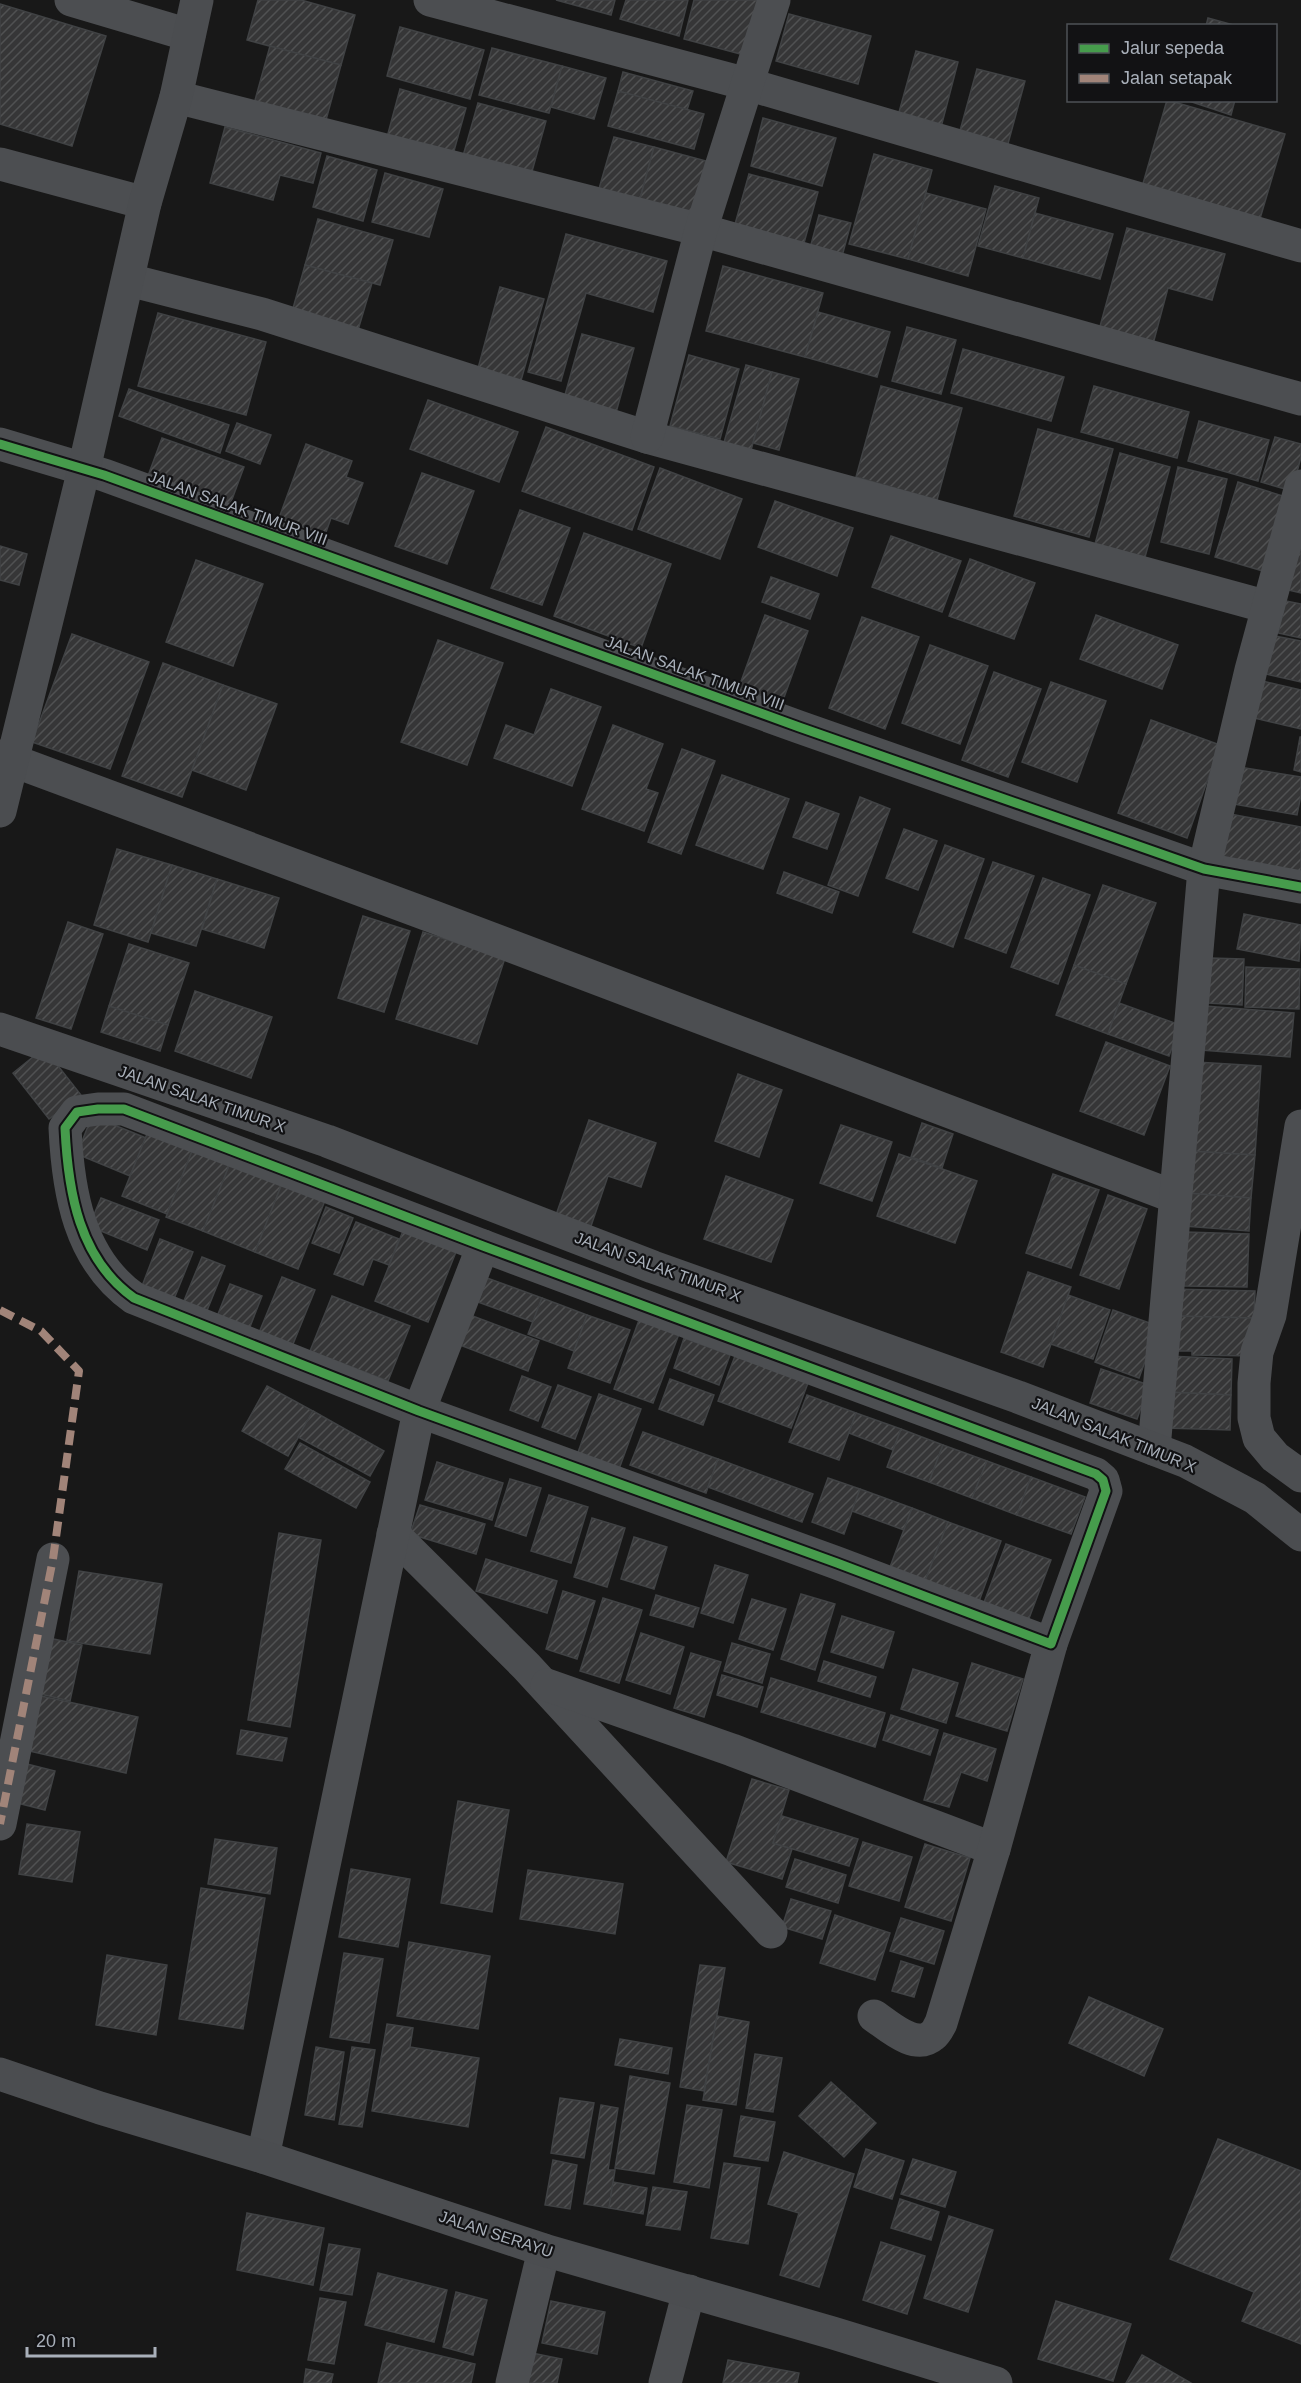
<svg xmlns="http://www.w3.org/2000/svg" width="1301" height="2383" viewBox="0 0 1301 2383" font-family="Arial,sans-serif">
<style>
.building{fill:url(#building-hatch);stroke:#404244;stroke-width:1.5}
.lines{fill:none;stroke-linecap:round;stroke-linejoin:round}
.street{stroke:#4c4e51;stroke-width:33}
.secondary{stroke:#4b4d50;stroke-width:33}
.quiet{stroke:#a18479;stroke-width:8;stroke-dasharray:15 8;stroke-linecap:butt}
.cycleway-casing{stroke:#121214;stroke-width:13}
.cycleway{stroke:#469c4c;stroke-width:9}
.labels{text-anchor:middle;dominant-baseline:central;stroke-width:4.5;stroke-linejoin:round;paint-order:stroke}
.street-label{font-size:16px;fill:#a9b0ba;stroke:#121214}
</style>
<defs>
<pattern id="building-hatch" width="6" height="6" patternUnits="userSpaceOnUse" patternTransform="scale(1.5)"><rect width="6" height="6" fill="#363637"/><path d="M-1 1l2-2M0 6l6-6M5 7l2-2" fill="none" stroke="#505152"/></pattern>
</defs>
<rect width="100%" height="100%" fill="#181818"/>
<!-- building -->
<g class="building">
<path d="M258,0H301L355,15L341,65L247,40Z"/>
<path d="M556,0H615L611,15Z"/>
<path d="M626,0H688L679,36L620,19Z"/>
<path d="M694,0H763L748,56L684,39Z"/>
<path d="M0,4L106,36L72,146L0,124Z"/>
<path d="M789,14L871,36L858,84L776,61Z"/>
<path d="M1208,18L1237,26H1206Z"/>
<path d="M400,27L484,50L470,99L387,76Z"/>
<path d="M270,46L341,65L323,131L252,111Z"/>
<path d="M492,48L562,66L549,113L479,95Z"/>
<path d="M916,51L958,62L939,135L896,123Z"/>
<path d="M562,66L606,78L594,119L551,107Z"/>
<path d="M977,69L1025,81L1006,151L958,138Z"/>
<path d="M623,72L693,91L687,110L618,91Z"/>
<path d="M400,89L466,108L452,158L386,141Z"/>
<path d="M618,91L704,114L694,149L608,126Z"/>
<path d="M1167,100L1285,134L1259,222L1142,187Z"/>
<path d="M1186,100H1235L1231,115Z"/>
<path d="M478,103L546,121L531,175L463,156Z"/>
<path d="M763,118L836,138L822,186L751,166Z"/>
<path d="M225,127L321,153L313,183L280,175L273,200L210,183Z"/>
<path d="M614,137L654,147L637,210L596,199Z"/>
<path d="M654,147L706,161L689,225L637,210Z"/>
<path d="M874,154L932,170L908,259L849,244Z"/>
<path d="M327,156L377,170L363,221L313,207Z"/>
<path d="M385,173L443,189L429,237L372,222Z"/>
<path d="M749,174L818,192L801,254L732,235Z"/>
<path d="M995,186L1039,198L1023,258L978,246Z"/>
<path d="M926,193L986,209L968,276L908,259Z"/>
<path d="M1035,213L1113,234L1100,279L1023,258Z"/>
<path d="M819,215L851,223L841,260L809,252Z"/>
<path d="M318,219L393,240L380,285L305,265Z"/>
<path d="M1127,228L1225,254L1212,300L1168,288L1153,344L1099,330Z"/>
<path d="M566,234L667,261L653,312L586,293L561,381L528,372Z"/>
<path d="M305,265L372,283L358,330L292,312Z"/>
<path d="M723,266L823,293L805,357L706,331Z"/>
<path d="M500,287L544,299L520,384L477,372Z"/>
<path d="M818,312L890,332L877,377L805,357Z"/>
<path d="M158,313L266,342L246,415L138,386Z"/>
<path d="M907,327L956,340L941,394L892,381Z"/>
<path d="M582,334L634,348L615,416L563,402Z"/>
<path d="M963,349L1064,377L1051,421L951,393Z"/>
<path d="M689,355L739,369L720,439L670,426Z"/>
<path d="M746,365L772,372L750,454L723,446Z"/>
<path d="M772,372L799,379L779,450L753,443Z"/>
<path d="M881,386L962,408L937,500L856,477Z"/>
<path d="M1094,386L1189,412L1177,458L1081,432Z"/>
<path d="M129,389L229,425L220,453L119,416Z"/>
<path d="M428,400L518,432L499,482L410,449Z"/>
<path d="M1199,421L1269,440L1258,481L1188,461Z"/>
<path d="M237,423L271,435L260,464L226,451Z"/>
<path d="M546,427L654,467L632,530L522,491Z"/>
<path d="M1038,429L1113,449L1089,537L1014,516Z"/>
<path d="M1275,437L1301,444V457L1292,491L1261,482Z"/>
<path d="M162,438L244,467L227,513L145,484Z"/>
<path d="M306,444L352,461L346,477L363,483L348,524L331,518L325,535L279,518Z"/>
<path d="M1120,453L1170,467L1145,557L1095,544Z"/>
<path d="M1178,467L1227,479L1209,554L1161,542Z"/>
<path d="M660,468L742,499L720,559L638,529Z"/>
<path d="M422,473L474,491L447,564L395,546Z"/>
<path d="M1238,482L1286,497L1263,571L1215,557Z"/>
<path d="M775,501L853,528L837,576L758,547Z"/>
<path d="M520,510L570,528L542,605L491,588Z"/>
<path d="M1301,525V593L1284,589Z"/>
<path d="M584,533L671,564L641,648L554,616Z"/>
<path d="M891,536L961,561L942,612L872,587Z"/>
<path d="M0,546L27,554L19,585L0,580Z"/>
<path d="M970,559L1035,583L1014,639L949,616Z"/>
<path d="M196,560L263,584L233,666L166,642Z"/>
<path d="M771,577L819,594L810,619L762,602Z"/>
<path d="M1286,601L1301,604V638L1278,633Z"/>
<path d="M765,615L808,631L782,703L739,687Z"/>
<path d="M1096,615L1178,645L1162,689L1080,659Z"/>
<path d="M862,617L919,637L885,729L829,708Z"/>
<path d="M72,634L149,662L110,769L32,742Z"/>
<path d="M1275,636L1301,641V682L1266,674Z"/>
<path d="M438,640L503,663L467,765L401,742Z"/>
<path d="M930,645L988,666L960,744L902,723Z"/>
<path d="M163,663L223,685L182,797L122,776Z"/>
<path d="M994,672L1041,689L1008,777L962,760Z"/>
<path d="M1262,681L1301,690V729L1254,718Z"/>
<path d="M1051,682L1106,701L1077,782L1022,762Z"/>
<path d="M223,685L277,704L246,790L192,770Z"/>
<path d="M551,689L601,707L572,786L494,758L506,725L534,735Z"/>
<path d="M1151,720L1220,745L1187,838L1118,813Z"/>
<path d="M613,725L663,744L646,789L658,793L644,831L582,809Z"/>
<path d="M1300,737H1301V772L1294,770Z"/>
<path d="M682,749L715,761L681,854L648,842Z"/>
<path d="M1239,767L1301,777V795L1297,815L1233,804Z"/>
<path d="M722,775L789,799L763,869L696,845Z"/>
<path d="M860,797L890,809L858,896L828,885Z"/>
<path d="M806,802L839,814L827,849L793,837Z"/>
<path d="M1230,814L1301,827V878L1220,864Z"/>
<path d="M904,829L937,841L918,890L886,878Z"/>
<path d="M945,845L984,859L953,947L913,932Z"/>
<path d="M117,849L172,865L148,942L94,925Z"/>
<path d="M993,862L1034,876L1006,953L965,938Z"/>
<path d="M172,865L217,879L196,946L151,933Z"/>
<path d="M784,872L839,892L832,913L777,893Z"/>
<path d="M1043,878L1090,895L1058,984L1011,967Z"/>
<path d="M217,879L279,898L264,948L202,929Z"/>
<path d="M1103,885L1156,903L1126,984L1074,965Z"/>
<path d="M1244,914L1301,925L1299,961L1237,949Z"/>
<path d="M363,916L410,931L384,1012L338,998Z"/>
<path d="M68,922L103,934L71,1029L36,1018Z"/>
<path d="M423,932L505,958L477,1044L396,1019Z"/>
<path d="M129,944L189,963L168,1025L109,1006Z"/>
<path d="M1210,958L1244,959L1242,1005L1208,1003Z"/>
<path d="M1074,965L1126,984L1108,1034L1056,1015Z"/>
<path d="M1246,967L1300,969L1299,1009L1245,1007Z"/>
<path d="M195,991L272,1017L251,1078L175,1051Z"/>
<path d="M1119,1003L1180,1025L1169,1056L1108,1034Z"/>
<path d="M109,1006L168,1025L160,1051L101,1032Z"/>
<path d="M1205,1006L1294,1013L1290,1057L1201,1050Z"/>
<path d="M1106,1042L1170,1066L1144,1135L1080,1111Z"/>
<path d="M44,1048L81,1095L49,1119L13,1073Z"/>
<path d="M1196,1062L1261,1066L1255,1155L1189,1151Z"/>
<path d="M738,1074L782,1090L759,1157L715,1141Z"/>
<path d="M92,1116L146,1138L130,1176L77,1154Z"/>
<path d="M589,1120L656,1143L641,1187L608,1176L591,1226L556,1215Z"/>
<path d="M922,1123L953,1134L942,1168L911,1157Z"/>
<path d="M841,1125L892,1142L872,1201L820,1183Z"/>
<path d="M149,1129L194,1146L167,1214L122,1196Z"/>
<path d="M194,1146L231,1161L203,1231L166,1217Z"/>
<path d="M1189,1151L1255,1155L1251,1198L1187,1193Z"/>
<path d="M899,1154L977,1181L955,1243L877,1216Z"/>
<path d="M231,1161L283,1181L255,1252L203,1231Z"/>
<path d="M1053,1174L1099,1190L1071,1268L1026,1253Z"/>
<path d="M726,1176L793,1200L771,1262L704,1239Z"/>
<path d="M283,1181L326,1198L298,1269L255,1252Z"/>
<path d="M1187,1193L1251,1198L1249,1231L1184,1226Z"/>
<path d="M1108,1195L1147,1209L1119,1289L1080,1275Z"/>
<path d="M101,1198L159,1220L147,1250L89,1226Z"/>
<path d="M326,1207L353,1218L339,1253L312,1243Z"/>
<path d="M356,1222L399,1239L389,1265L373,1259L363,1285L334,1274Z"/>
<path d="M405,1226L458,1247L428,1322L375,1301Z"/>
<path d="M1186,1232L1249,1234L1247,1287L1184,1286Z"/>
<path d="M160,1239L193,1252L174,1299L142,1286Z"/>
<path d="M202,1257L225,1266L206,1313L183,1303Z"/>
<path d="M1028,1272L1071,1287L1043,1367L1001,1352Z"/>
<path d="M282,1277L315,1290L291,1349L258,1335Z"/>
<path d="M487,1278L542,1298L533,1322L478,1302Z"/>
<path d="M230,1284L262,1296L246,1337L214,1324Z"/>
<path d="M1170,1289L1255,1291L1254,1318L1170,1316Z"/>
<path d="M1068,1295L1110,1310L1093,1359L1051,1344Z"/>
<path d="M332,1296L410,1326L388,1381L310,1351Z"/>
<path d="M542,1298L587,1315L574,1351L528,1334Z"/>
<path d="M1113,1310L1158,1326L1139,1378L1095,1362Z"/>
<path d="M470,1315L539,1341L528,1371L460,1345Z"/>
<path d="M587,1315L630,1330L610,1383L568,1368Z"/>
<path d="M1180,1316L1254,1318V1356L1192,1355V1351H1168Z"/>
<path d="M639,1320L679,1334L653,1403L614,1389Z"/>
<path d="M684,1338L730,1355L719,1385L674,1368Z"/>
<path d="M735,1356L808,1383L791,1428L718,1401Z"/>
<path d="M1168,1356L1232,1359L1231,1395L1166,1392Z"/>
<path d="M1101,1369L1149,1385L1137,1419L1090,1403Z"/>
<path d="M522,1376L551,1387L538,1421L510,1410Z"/>
<path d="M670,1379L714,1395L703,1425L659,1409Z"/>
<path d="M558,1385L591,1397L575,1439L542,1427Z"/>
<path d="M267,1386L313,1411L288,1456L242,1431Z"/>
<path d="M1166,1392L1231,1395L1230,1430L1165,1428Z"/>
<path d="M599,1394L641,1409L619,1469L577,1455Z"/>
<path d="M807,1395L856,1413L839,1460L789,1442Z"/>
<path d="M313,1411L384,1451L370,1476L298,1437Z"/>
<path d="M856,1413L901,1429L893,1450L849,1433Z"/>
<path d="M901,1429L943,1445L929,1482L887,1467Z"/>
<path d="M643,1432L718,1459L706,1493L630,1465Z"/>
<path d="M300,1443L370,1482L356,1508L285,1469Z"/>
<path d="M943,1445L987,1461L972,1498L929,1482Z"/>
<path d="M718,1459L813,1494L802,1522L708,1487Z"/>
<path d="M987,1461L1031,1477L1017,1515L972,1498Z"/>
<path d="M437,1462L503,1483L492,1520L425,1500Z"/>
<path d="M1031,1477L1085,1497L1071,1534L1017,1515Z"/>
<path d="M828,1478L860,1489L844,1534L812,1522Z"/>
<path d="M510,1479L541,1488L526,1536L495,1526Z"/>
<path d="M860,1489L912,1508L904,1530L852,1511Z"/>
<path d="M549,1495L588,1507L571,1563L531,1551Z"/>
<path d="M420,1505L485,1524L476,1554L410,1534Z"/>
<path d="M912,1508L948,1522L925,1581L890,1567Z"/>
<path d="M592,1518L625,1528L607,1587L574,1577Z"/>
<path d="M948,1522L1001,1541L977,1607L925,1581Z"/>
<path d="M279,1533L321,1540L290,1727L248,1720Z"/>
<path d="M634,1537L667,1547L654,1589L621,1579Z"/>
<path d="M1006,1544L1051,1560L1028,1621L983,1605Z"/>
<path d="M486,1559L557,1581L547,1613L476,1591Z"/>
<path d="M715,1565L748,1575L733,1623L701,1613Z"/>
<path d="M79,1571L162,1584L150,1654L67,1641Z"/>
<path d="M563,1591L595,1601L577,1659L546,1649Z"/>
<path d="M801,1594L835,1604L815,1670L781,1659Z"/>
<path d="M656,1595L699,1608L693,1627L650,1615Z"/>
<path d="M603,1598L642,1610L619,1683L580,1671Z"/>
<path d="M752,1599L786,1609L773,1650L739,1639Z"/>
<path d="M842,1616L894,1632L883,1668L831,1652Z"/>
<path d="M641,1633L684,1647L670,1694L626,1680Z"/>
<path d="M49,1638L82,1645L70,1701L36,1693Z"/>
<path d="M732,1643L770,1654L762,1683L724,1671Z"/>
<path d="M691,1653L721,1662L704,1717L674,1708Z"/>
<path d="M824,1661L876,1677L870,1697L818,1681Z"/>
<path d="M972,1663L1023,1679L1007,1731L956,1716Z"/>
<path d="M913,1669L958,1683L946,1723L901,1709Z"/>
<path d="M722,1675L763,1687L757,1707L717,1695Z"/>
<path d="M771,1678L885,1713L875,1747L761,1712Z"/>
<path d="M41,1696L138,1717L126,1773L29,1751Z"/>
<path d="M891,1715L938,1730L930,1755L883,1740Z"/>
<path d="M241,1730L287,1738L282,1761L237,1754Z"/>
<path d="M944,1733L996,1749L987,1781L961,1772L949,1807L924,1800Z"/>
<path d="M27,1764L55,1771L45,1810L17,1803Z"/>
<path d="M752,1779L789,1790L773,1843L792,1849L782,1879L726,1862Z"/>
<path d="M458,1801L509,1810L492,1912L441,1903Z"/>
<path d="M782,1816L858,1839L849,1866L773,1843Z"/>
<path d="M27,1824L80,1832L72,1882L19,1874Z"/>
<path d="M215,1839L277,1848L270,1894L208,1884Z"/>
<path d="M863,1842L912,1857L899,1901L849,1886Z"/>
<path d="M925,1844L970,1858L951,1921L905,1907Z"/>
<path d="M795,1859L846,1875L838,1903L786,1887Z"/>
<path d="M351,1869L410,1879L398,1947L339,1937Z"/>
<path d="M528,1870L623,1884L615,1934L520,1919Z"/>
<path d="M201,1888L265,1898L243,2029L179,2019Z"/>
<path d="M791,1899L831,1911L822,1939L782,1927Z"/>
<path d="M835,1915L890,1933L875,1980L820,1963Z"/>
<path d="M901,1918L944,1931L934,1964L890,1951Z"/>
<path d="M409,1942L490,1956L478,2029L397,2016Z"/>
<path d="M344,1953L383,1959L369,2043L330,2037Z"/>
<path d="M107,1955L167,1965L156,2035L96,2025Z"/>
<path d="M901,1961L923,1968L914,1997L892,1991Z"/>
<path d="M700,1965L725,1968L704,2091L680,2087Z"/>
<path d="M1089,1997L1163,2029L1144,2076L1069,2043Z"/>
<path d="M717,2016L749,2022L736,2105L703,2100Z"/>
<path d="M387,2024L413,2028L410,2047L479,2058L468,2127L372,2111Z"/>
<path d="M620,2039L672,2048L668,2074L615,2065Z"/>
<path d="M316,2047L344,2052L334,2120L305,2115Z"/>
<path d="M352,2047L375,2050L362,2127L339,2124Z"/>
<path d="M755,2054L782,2058L773,2112L746,2108Z"/>
<path d="M630,2076L670,2083L654,2174L615,2168Z"/>
<path d="M831,2082L876,2123L844,2157L799,2116Z"/>
<path d="M560,2098L594,2103L584,2158L551,2153Z"/>
<path d="M601,2105L618,2108L608,2170H615L609,2208L584,2204Z"/>
<path d="M687,2105L722,2110L709,2188L674,2182Z"/>
<path d="M741,2116L775,2122L768,2161L734,2156Z"/>
<path d="M1218,2139L1301,2171V2344L1242,2321L1254,2292L1170,2259Z"/>
<path d="M866,2149L904,2161L892,2199L854,2187Z"/>
<path d="M784,2152L854,2174L819,2287L780,2275L799,2213L768,2204Z"/>
<path d="M913,2159L956,2172L945,2207L901,2194Z"/>
<path d="M553,2160L577,2165L570,2209L545,2205Z"/>
<path d="M724,2163L760,2168L748,2244L711,2238Z"/>
<path d="M613,2182L647,2188L643,2214L609,2208Z"/>
<path d="M653,2187L687,2192L680,2230L646,2225Z"/>
<path d="M900,2199L939,2212L931,2240L891,2228Z"/>
<path d="M247,2213L324,2228L313,2285L237,2270Z"/>
<path d="M949,2216L993,2230L968,2312L924,2298Z"/>
<path d="M881,2242L925,2256L907,2314L863,2300Z"/>
<path d="M329,2244L360,2249L352,2295L320,2290Z"/>
<path d="M378,2273L447,2290L434,2342L365,2325Z"/>
<path d="M456,2292L487,2300L473,2355L443,2347Z"/>
<path d="M320,2298L346,2302L334,2364L308,2360Z"/>
<path d="M551,2301L605,2312L597,2354L542,2343Z"/>
<path d="M1056,2301L1131,2324L1113,2381L1038,2359Z"/>
<path d="M387,2343L475,2364L471,2383H378Z"/>
<path d="M532,2353L562,2359L557,2383H526Z"/>
<path d="M1142,2355L1191,2383H1126Z"/>
<path d="M728,2360L799,2373L797,2383H723Z"/>
<path d="M306,2369L333,2374L331,2383H304Z"/>
</g>
<g class="lines">
<!-- street -->
<g class="street">
<path d="M71,0L189,35"/>
<path d="M430,0L747,84L1301,246"/>
<path d="M176,97L701,230L1301,399"/>
<path d="M0,164L145,203"/>
<path d="M129,280L262,314L647,437L1268,607"/>
<path d="M647,437L701,230L774,0"/>
<path d="M0,444L104,475L799,727L1204,869L1301,887"/>
<path d="M0,756L434,917L1175,1197"/>
<path d="M98,1109H124L483,1246L1096,1474L1103,1480L1106,1491L1051,1644L837,1563L419,1411L134,1298C79,1259 68,1192 65,1128L77,1112Z"/>
<path d="M1301,1126L1270,1315L1257,1352L1254,1383V1418L1259,1438L1275,1457L1301,1476"/>
<path d="M1154,1449L1204,869L1251,670L1301,486"/>
<path d="M393,1534L526,1666L771,1932"/>
<path d="M547,1685L732,1750L994,1849"/>
<path d="M0,1824L53,1559"/>
<path d="M874,2016C889,2026 915,2051 933,2035C936,2033 939,2027 941,2023L994,1849L1051,1644"/>
<path d="M263,2157L419,1411L483,1246"/>
<path d="M512,2383L544,2250"/>
<path d="M665,2383L689,2291"/>
</g>
<!-- secondary -->
<g class="secondary">
<path d="M0,811L84,469L145,203L176,97L197,0"/>
<path d="M0,1029L327,1141L653,1267L1018,1397L1185,1461L1255,1498L1301,1535"/>
<path d="M0,2074L100,2108L263,2157L544,2250L833,2333L996,2383"/>
</g>
<!-- quiet -->
<path class="quiet" d="M0,1310L41,1331L79,1371L53,1559L0,1824"/>
<defs>
<g id="cycleway">
<path d="M0,444L104,475L799,727L1204,869L1301,887"/>
<path d="M98,1109H124L483,1246L1096,1474L1103,1480L1106,1491L1051,1644L837,1563L419,1411L134,1298C79,1259 68,1192 65,1128L77,1112Z"/>
</g>
</defs>
<!-- cycleway casing -->
<use href="#cycleway" class="cycleway-casing"/>
<!-- cycleway -->
<use href="#cycleway" class="cycleway"/>
</g>
<g class="labels">
<!-- street labels -->
<g class="street-label">
<text transform="translate(238 508) rotate(20)">JALAN SALAK TIMUR VIII</text>
<text transform="translate(695 673) rotate(20)">JALAN SALAK TIMUR VIII</text>
<text transform="translate(202 1099) rotate(19)">JALAN SALAK TIMUR X</text>
<text transform="translate(658 1267) rotate(20)">JALAN SALAK TIMUR X</text>
<text transform="translate(1114 1435) rotate(22)">JALAN SALAK TIMUR X</text>
<text transform="translate(496 2234) rotate(18)">JALAN SERAYU</text>
</g>
</g>
<!-- legend -->
<rect x="1067" y="24" width="210" height="78" fill="#121214" stroke="#4e5156" stroke-width="1.5"/>
<rect x="1079" y="44" width="30" height="9" fill="#469c4c" stroke="#4e5156" stroke-width="1.5"/>
<text x="1121" y="54" font-size="18" fill="#a9b0ba">Jalur sepeda</text>
<rect x="1079" y="74" width="30" height="9" fill="#a18479" stroke="#4e5156" stroke-width="1.5"/>
<text x="1121" y="84" font-size="18" fill="#a9b0ba">Jalan setapak</text>
<!-- scale -->
<path d="M27 2347v9h128v-9" fill="none" stroke="#a9b0ba" stroke-width="3"/>
<text x="36" y="2347" font-size="18" fill="#a9b0ba" stroke="#121214" stroke-width="4.5" paint-order="stroke">20 m</text>
</svg>
